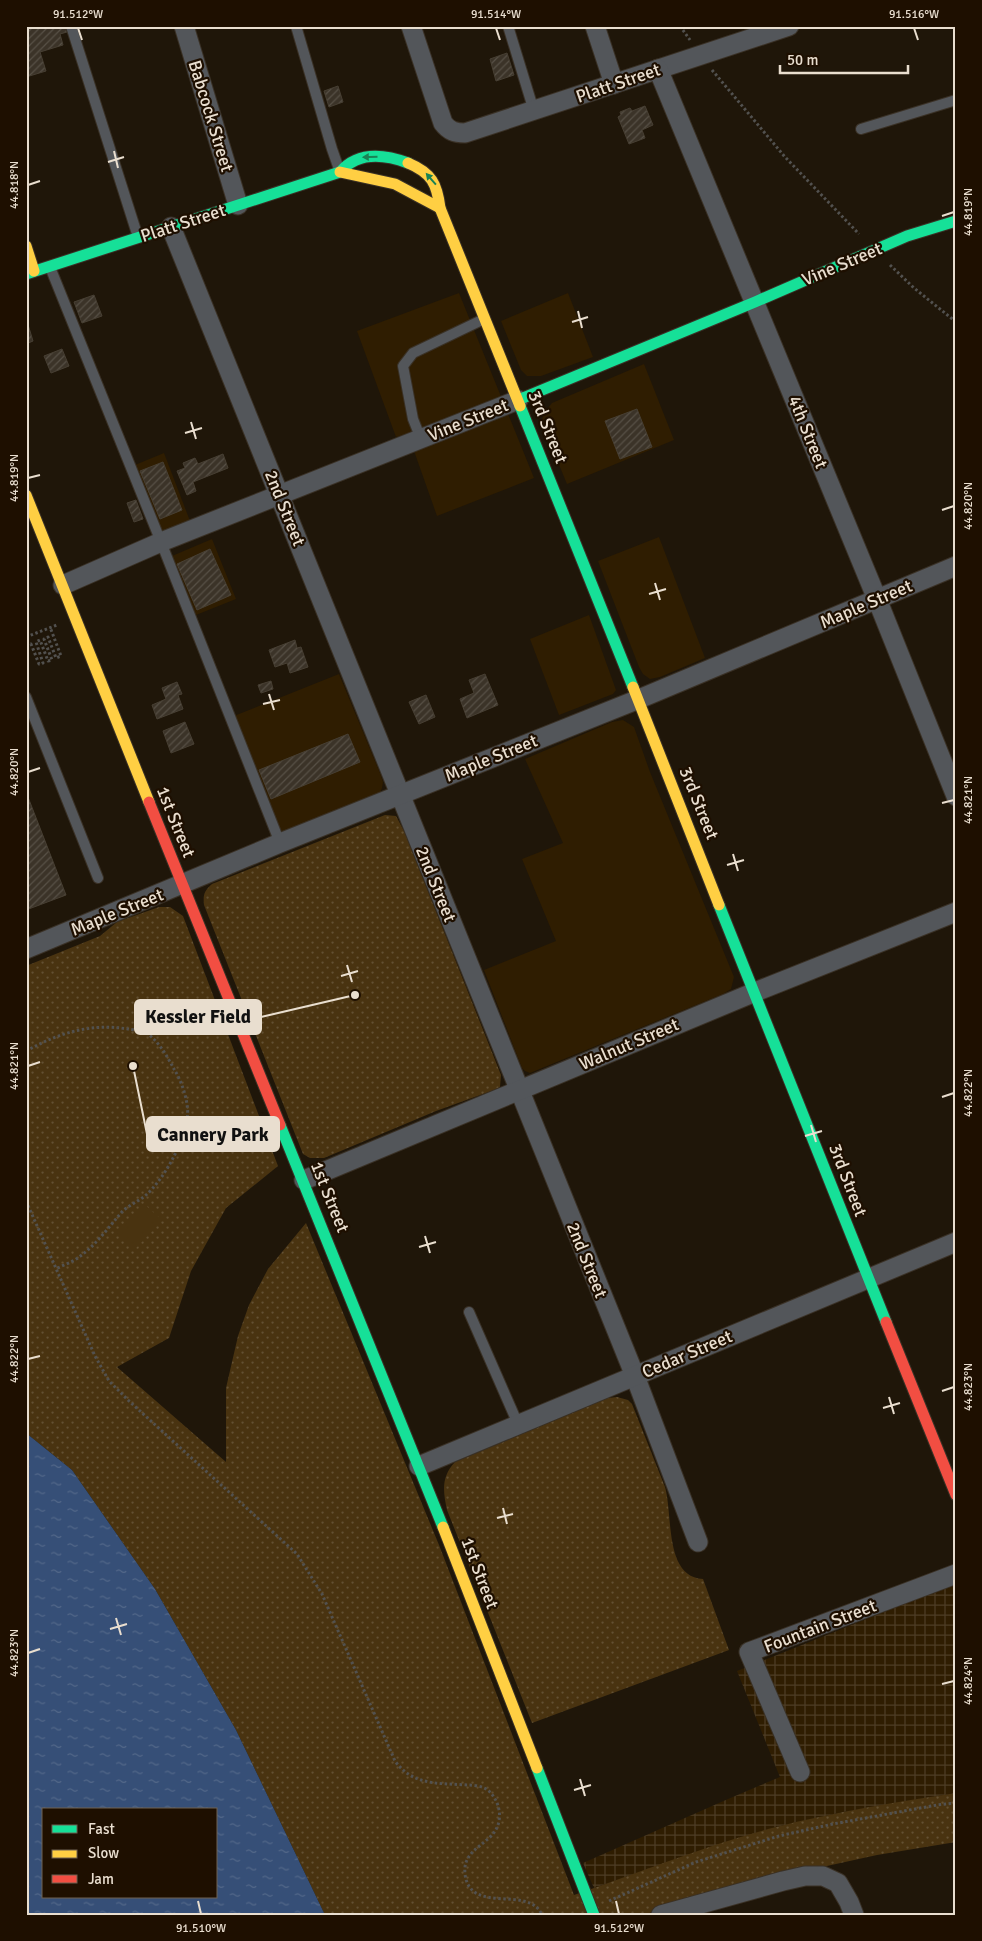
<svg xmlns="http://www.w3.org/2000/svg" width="982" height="1941" viewBox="0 0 982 1941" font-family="Signika,sans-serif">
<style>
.built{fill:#2f1d01}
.industrial{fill:url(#industrial-grid)}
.green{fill:url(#green-dots)}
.pitch{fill:#493310}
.water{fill:url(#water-ripples);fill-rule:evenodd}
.building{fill:url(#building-hatch);stroke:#473f33}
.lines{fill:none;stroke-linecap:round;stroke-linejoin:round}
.lane-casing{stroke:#3a3126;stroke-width:12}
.street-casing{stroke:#3a3126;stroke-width:21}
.fast-casing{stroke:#3a3126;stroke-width:13}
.slow-casing{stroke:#3a3126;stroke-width:13}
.jam-casing{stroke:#3a3126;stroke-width:13}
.path{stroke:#52514f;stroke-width:3;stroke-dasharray:2.5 2.5;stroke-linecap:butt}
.lane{stroke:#53565a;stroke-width:10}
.street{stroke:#53565a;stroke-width:19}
.fast{stroke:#16e098;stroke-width:11}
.slow{stroke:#ffcf43;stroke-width:11}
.jam{stroke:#f24e42;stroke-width:11}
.oneway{fill:#1a8254}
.ticks{fill:none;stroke:#e9decf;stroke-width:2}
.labels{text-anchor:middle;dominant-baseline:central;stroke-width:4.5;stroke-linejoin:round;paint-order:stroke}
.street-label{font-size:18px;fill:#e9decf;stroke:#1e0f00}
.leader{fill:none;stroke:#e9decf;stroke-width:2}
.callout-dot{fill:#e9decf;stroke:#1e0f00;stroke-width:2}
.callout{fill:#e9decf;stroke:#e9decf;stroke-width:2}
.callout-label{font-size:19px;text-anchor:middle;font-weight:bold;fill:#111}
.neatline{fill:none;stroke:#e9decf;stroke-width:2}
.ticks-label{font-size:12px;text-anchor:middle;fill:#e9decf}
</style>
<defs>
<pattern id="industrial-grid" width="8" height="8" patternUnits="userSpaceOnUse" patternTransform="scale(1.25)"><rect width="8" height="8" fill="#2f1d01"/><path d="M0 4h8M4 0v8" fill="none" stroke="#4d3d25"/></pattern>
<pattern id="green-dots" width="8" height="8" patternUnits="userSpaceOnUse" patternTransform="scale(1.25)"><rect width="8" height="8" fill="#493310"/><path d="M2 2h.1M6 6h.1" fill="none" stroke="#635032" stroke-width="1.8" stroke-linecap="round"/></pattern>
<pattern id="water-ripples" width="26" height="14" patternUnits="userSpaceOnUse" patternTransform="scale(1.25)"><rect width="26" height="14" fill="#364f77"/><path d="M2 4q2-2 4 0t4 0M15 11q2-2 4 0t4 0" fill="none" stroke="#536889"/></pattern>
<pattern id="building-hatch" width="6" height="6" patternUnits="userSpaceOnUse" patternTransform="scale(1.25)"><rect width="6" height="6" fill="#3b3328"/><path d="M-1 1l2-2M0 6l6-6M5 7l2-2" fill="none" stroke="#575046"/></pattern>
</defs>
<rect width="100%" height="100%" fill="#1f1609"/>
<!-- built -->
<g class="built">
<path d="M459,293L534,478L437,516L408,434L396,437L357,331Z"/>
<path d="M568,293L593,357L541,376H527L521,370L501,321Z"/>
<path d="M644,364L674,440L567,484L545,431L542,422L543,414L552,403Z"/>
<path d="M164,453L190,521L162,532L135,465Z"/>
<path d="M659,537L705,658L660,677L650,679L643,674L639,667L598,561Z"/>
<path d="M212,539L236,599L196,615L172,556Z"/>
<path d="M589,615L616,690L613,694L559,715L530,639Z"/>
<path d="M339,674L380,773L383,782L382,788L380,793L281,833L234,716Z"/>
<path d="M623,720L634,727L650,772L734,977L731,989L723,994L530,1073L525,1071L522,1068L484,970L556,941L522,859L563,843L525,759L612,722Z"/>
</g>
<!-- industrial -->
<path class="industrial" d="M956,1583V1793L843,1812L776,1827L718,1845L594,1888L583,1863L728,1799L780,1777L737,1671Z"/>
<!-- green -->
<g class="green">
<path d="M385,815L396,816L404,831L501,1075L500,1087L494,1090L436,1111L324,1158H310L303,1154L204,905C203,895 204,891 212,884Z"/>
<path d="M159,907H170L183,916L278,1166L226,1208L191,1271L169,1338L117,1367L226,1462V1388L238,1336L249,1305L268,1269L306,1223L439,1545L574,1895C641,1872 707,1845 776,1827C835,1812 896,1802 956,1793V1842L877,1855L804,1871L642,1915H325L236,1730L155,1589L72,1470L26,1433V966L100,936L117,922Z"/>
<path d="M617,1397L628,1400L632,1404L665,1487C673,1514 664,1577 703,1579L729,1650L532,1723L447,1510C443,1491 441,1477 455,1462L608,1398Z"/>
</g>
<!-- pitch -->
<path class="pitch" d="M144,1204L162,1220L135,1249L117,1234Z"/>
<!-- water -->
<path class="water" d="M26,1433L72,1470L155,1589L236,1730L325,1915H26ZM44,1810H216V1897H44Z"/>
<!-- building -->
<g class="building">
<path d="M26,26H66L67,32L60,34L63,45L40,52L46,71L26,77Z"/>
<path d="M507,53L514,75L496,81L490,59Z"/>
<path d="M338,86L343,102L329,107L324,91Z"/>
<path d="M645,106L653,125L642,130L645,138L629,144L618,117L621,115L620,112L630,108L632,111Z"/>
<path d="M94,295L102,316L82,323L74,302Z"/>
<path d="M26,318L33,341L26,344Z"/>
<path d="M62,349L69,366L51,373L44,356Z"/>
<path d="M637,409L652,447L620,459L605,421Z"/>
<path d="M223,454L228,468L193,482L196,491L187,495L177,471L185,468L183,463L195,458L198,464Z"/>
<path d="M163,462L182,510L160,519L140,471Z"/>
<path d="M136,500L143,519L134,522L127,503Z"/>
<path d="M210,549L231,595L197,610L177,564Z"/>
<path d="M295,640L297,648L301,647L308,667L290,673L287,663L275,667L269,650Z"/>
<path d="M485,674L498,705L467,718L460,699L474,693L469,680Z"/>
<path d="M271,681L273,689L261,693L258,685Z"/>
<path d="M177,682L182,694L178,695L183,709L157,719L152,705L166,699L162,688Z"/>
<path d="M426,695L435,717L419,724L409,702Z"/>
<path d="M185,722L194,744L171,753L163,731Z"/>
<path d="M348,734L360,762L271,799L259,770Z"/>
<path d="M26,792L66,895L26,910Z"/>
</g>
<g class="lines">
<defs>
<g id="lane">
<path d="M71,26L138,237"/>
<path d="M296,26L332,149L339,169"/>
<path d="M508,26L534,111"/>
<path d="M861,129L956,100"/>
<path d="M50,267L161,542L280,843"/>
<path d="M421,439L413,419L403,366L413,353L484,319"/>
<path d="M26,697L98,878"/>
<path d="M469,1312L518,1424"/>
</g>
<g id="street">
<path d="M184,26L238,205"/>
<path d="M411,26L443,123C449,131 455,133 465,133L789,26"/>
<path d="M595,26L614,84"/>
<path d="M658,69L877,599L956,796"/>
<path d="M171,227L635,1376L698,1542"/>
<path d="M63,585L161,542L518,400"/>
<path d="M26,949L280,843L639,699L956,566"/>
<path d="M304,1180L755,992L956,912"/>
<path d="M419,1466L956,1242"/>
<path d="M800,1772L749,1652L956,1574"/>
<path d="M661,1915L783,1881L805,1876H823L838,1883L849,1902L854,1915"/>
</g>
<g id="fast">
<path d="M26,274L340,172C358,151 384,154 408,163"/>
<path d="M518,400L755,302L907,236L956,221"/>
<path d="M520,406L633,687"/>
<path d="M719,905L886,1322"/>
<path d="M280,1125L443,1527"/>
<path d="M537,1768L594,1915"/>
</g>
<g id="slow">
<path d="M408,163C432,173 437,184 440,208L520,406"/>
<path d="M340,172L395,184L440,208"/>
<path d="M26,246L34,271"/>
<path d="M26,495L149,802"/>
<path d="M633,687L719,905"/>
<path d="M443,1527L537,1768"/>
</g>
<g id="jam">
<path d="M149,802L280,1125"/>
<path d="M886,1322L956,1495"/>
</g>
</defs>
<!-- lane casing -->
<use href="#lane" class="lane-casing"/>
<!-- street casing -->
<use href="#street" class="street-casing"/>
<!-- fast casing -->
<use href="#fast" class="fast-casing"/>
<!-- slow casing -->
<use href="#slow" class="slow-casing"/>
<!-- jam casing -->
<use href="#jam" class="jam-casing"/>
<!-- path -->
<g class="path">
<path d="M680,26L690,40"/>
<path d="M712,70L785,157L859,234"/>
<path d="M890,265L914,288L956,322"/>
<path d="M26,637L57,625"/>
<path d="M26,646L31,644L39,664L43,663L36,642L40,640L48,661L52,660L44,639L48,637L56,658L61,656L50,627"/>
<path d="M26,1051C59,1033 90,1023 128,1029C132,1030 139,1030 143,1031C157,1038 167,1056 174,1069C182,1082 190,1104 187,1120C183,1144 164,1179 146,1195C138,1202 128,1205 121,1213C108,1228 96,1245 79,1257C73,1262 63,1265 56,1269"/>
<path d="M26,1201L95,1356L109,1381L129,1401L297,1554L322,1594L395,1761C413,1786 439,1783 467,1785C474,1785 483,1786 489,1791C502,1804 504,1825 489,1838C477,1849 463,1855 465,1874C470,1916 529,1884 542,1915"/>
<path d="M609,1901L696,1862L779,1836L833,1824L937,1805L956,1803"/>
</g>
<!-- lane -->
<use href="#lane" class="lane"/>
<!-- street -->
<use href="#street" class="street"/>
<!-- fast -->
<use href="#fast" class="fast"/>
<!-- slow -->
<use href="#slow" class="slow"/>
<!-- jam -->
<use href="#jam" class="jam"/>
</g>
<!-- one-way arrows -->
<defs><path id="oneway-solid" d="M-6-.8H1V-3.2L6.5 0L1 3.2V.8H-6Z" transform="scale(1.25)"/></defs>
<g class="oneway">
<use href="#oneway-solid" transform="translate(370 157) rotate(179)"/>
<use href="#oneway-solid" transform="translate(431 179) rotate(-131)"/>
</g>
<!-- ticks -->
<path class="ticks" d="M78,28L82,40M496,28L500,40M914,28L918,40M114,151L118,168M108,162L124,157M28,185L40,181M942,216L954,212M578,311L582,328M572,322L588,317M191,422L196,439M185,433L202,428M28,478L40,475M942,510L954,506M655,583L660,600M649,594L666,589M269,694L274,710M263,704L280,700M28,772L40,768M942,803L954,800M733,854L738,871M727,865L744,860M347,965L352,982M341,976L358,971M28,1066L40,1062M942,1097L954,1093M811,1125L816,1142M805,1136L822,1131M425,1236L430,1253M419,1247L436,1242M28,1359L40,1356M942,1391L954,1387M889,1397L894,1414M883,1408L900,1403M503,1508L507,1524M497,1518L513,1514M116,1618L121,1635M110,1629L127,1624M28,1653L40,1649M942,1684L954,1681M580,1779L585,1796M574,1790L591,1785M198,1901L201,1914M616,1901L619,1914"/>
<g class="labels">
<!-- street labels -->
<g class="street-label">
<text transform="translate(618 83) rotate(-19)">Platt Street</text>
<text transform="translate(211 116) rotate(73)">Babcock Street</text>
<text transform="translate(183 223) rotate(-18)">Platt Street</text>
<text transform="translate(842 264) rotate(-23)">Vine Street</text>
<text transform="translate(468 420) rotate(-22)">Vine Street</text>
<text transform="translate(548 427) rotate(68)">3rd Street</text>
<text transform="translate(808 432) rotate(68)">4th Street</text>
<text transform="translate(285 508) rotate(68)">2nd Street</text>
<text transform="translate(866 604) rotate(-23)">Maple Street</text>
<text transform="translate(491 758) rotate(-22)">Maple Street</text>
<text transform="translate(699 803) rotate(68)">3rd Street</text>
<text transform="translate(176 822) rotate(68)">1st Street</text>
<text transform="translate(436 884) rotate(68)">2nd Street</text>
<text transform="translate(117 912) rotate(-22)">Maple Street</text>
<text transform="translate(629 1044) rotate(-23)">Walnut Street</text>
<text transform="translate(848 1180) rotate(69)">3rd Street</text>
<text transform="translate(330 1197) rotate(68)">1st Street</text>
<text transform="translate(587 1260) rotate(68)">2nd Street</text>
<text transform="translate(687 1354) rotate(-23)">Cedar Street</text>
<text transform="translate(480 1573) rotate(69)">1st Street</text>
<text transform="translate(820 1626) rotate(-21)">Fountain Street</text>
</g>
</g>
<!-- callouts -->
<path class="leader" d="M355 995L261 1017M133 1066L147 1134"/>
<g class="callout-dot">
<circle cx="355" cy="995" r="5"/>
<circle cx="133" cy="1066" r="5"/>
</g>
<g class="callout">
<rect x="135" y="1000" width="126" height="34" rx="5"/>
<rect x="147" y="1117" width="132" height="34" rx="5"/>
</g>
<g class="callout-label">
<text x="198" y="1023">Kessler Field</text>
<text x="213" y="1141">Cannery Park</text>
</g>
<!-- border -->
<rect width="982" height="1941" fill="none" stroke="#1e0f00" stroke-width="55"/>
<!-- legend -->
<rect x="42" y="1808" width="175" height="90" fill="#1e0f00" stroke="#6f6253"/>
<rect x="52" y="1825" width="25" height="8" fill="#16e098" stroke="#6f6253"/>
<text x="88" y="1834" font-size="15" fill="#e9decf">Fast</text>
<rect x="52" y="1850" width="25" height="8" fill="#ffcf43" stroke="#6f6253"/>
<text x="88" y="1858" font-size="15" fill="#e9decf">Slow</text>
<rect x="52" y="1875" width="25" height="8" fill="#f24e42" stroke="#6f6253"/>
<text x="88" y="1884" font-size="15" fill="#e9decf">Jam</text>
<!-- scale -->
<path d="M780 65v8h128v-8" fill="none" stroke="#e9decf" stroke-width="2.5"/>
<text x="787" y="65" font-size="15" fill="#e9decf" stroke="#1e0f00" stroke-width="4" paint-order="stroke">50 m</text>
<rect x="28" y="28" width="926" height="1886" class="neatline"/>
<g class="ticks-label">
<text x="78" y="18">91.512°W</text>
<text x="496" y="18">91.514°W</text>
<text x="914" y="18">91.516°W</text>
<text transform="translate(14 185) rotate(-90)" y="4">44.818°N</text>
<text transform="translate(968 212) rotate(-90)" y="4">44.819°N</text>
<text transform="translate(14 478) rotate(-90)" y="4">44.819°N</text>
<text transform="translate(968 506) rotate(-90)" y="4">44.820°N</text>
<text transform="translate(14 772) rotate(-90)" y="4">44.820°N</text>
<text transform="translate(968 800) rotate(-90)" y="4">44.821°N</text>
<text transform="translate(14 1066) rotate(-90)" y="4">44.821°N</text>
<text transform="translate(968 1093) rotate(-90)" y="4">44.822°N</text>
<text transform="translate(14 1359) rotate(-90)" y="4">44.822°N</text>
<text transform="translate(968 1387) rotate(-90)" y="4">44.823°N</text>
<text transform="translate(14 1653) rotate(-90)" y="4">44.823°N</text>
<text transform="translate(968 1681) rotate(-90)" y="4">44.824°N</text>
<text x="201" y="1932">91.510°W</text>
<text x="619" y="1932">91.512°W</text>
</g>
</svg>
